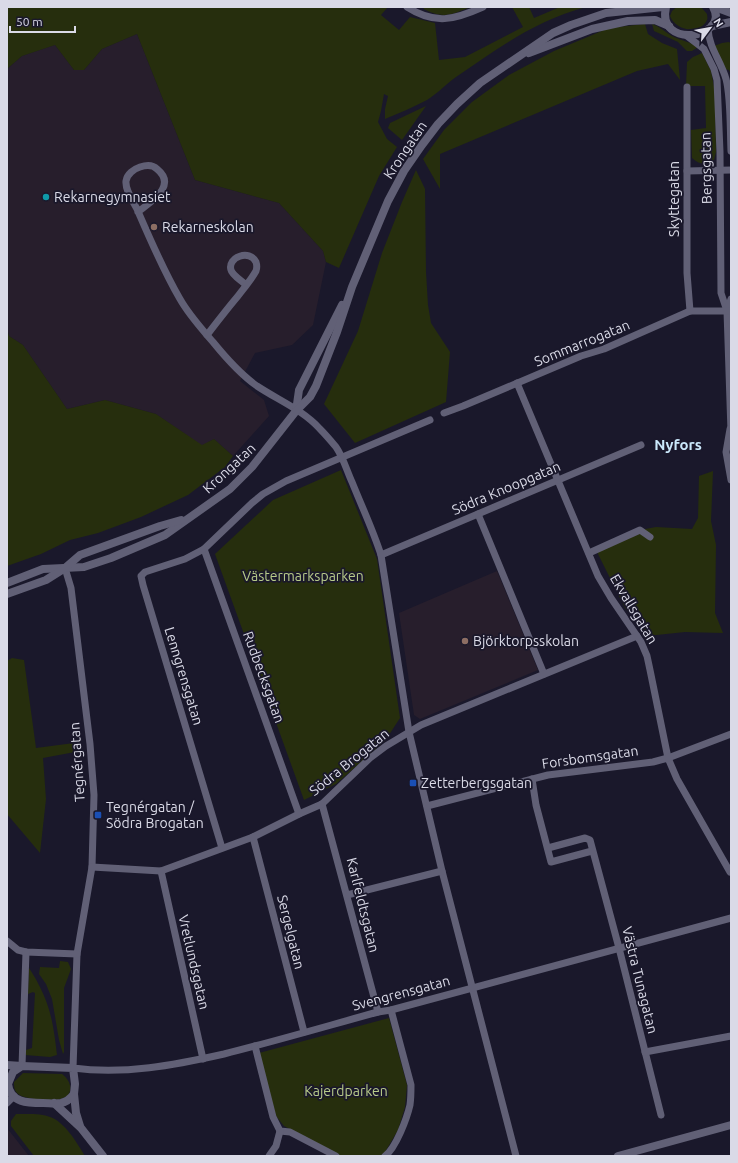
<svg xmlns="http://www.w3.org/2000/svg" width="738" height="1163" viewBox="0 0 738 1163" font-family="Ubuntu,sans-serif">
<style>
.education{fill:#271e2c}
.green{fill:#262e0d}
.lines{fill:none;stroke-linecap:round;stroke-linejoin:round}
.minor{stroke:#616076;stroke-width:7}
.tertiary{stroke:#616076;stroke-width:8}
.culture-dot{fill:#0f9aa8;stroke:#1a182b;stroke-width:1.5}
.education-dot{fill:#8d6e63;stroke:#1a182b;stroke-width:1.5}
.transit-dot{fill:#1a4fb4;stroke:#1a182b;stroke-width:1.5}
.labels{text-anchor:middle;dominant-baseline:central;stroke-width:3.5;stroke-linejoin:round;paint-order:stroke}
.street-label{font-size:14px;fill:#dadae7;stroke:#1a182b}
.poi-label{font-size:14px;fill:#dadae7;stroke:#1a182b;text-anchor:start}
.park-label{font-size:14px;fill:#b7ca89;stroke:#1a182b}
.neighbourhood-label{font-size:15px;font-weight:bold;fill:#cbe8fb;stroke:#1a182b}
</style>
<rect width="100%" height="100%" fill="#1a182b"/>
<!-- education -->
<g class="education">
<path d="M137,34L195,180L279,203L323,251L326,262L313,325L292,345L255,353L240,381L264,400L269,416L233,456L214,439L202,446L156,414L105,400L67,409L23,345L9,336L7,329V69L22,56L55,45L74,70H84L102,49Z"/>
<path d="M497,571L538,670L420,719L414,715L399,613Z"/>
<path d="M7,1128L29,1156H7Z"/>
</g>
<!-- green -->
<g class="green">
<path d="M7,7H388L381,15L399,30L410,17L435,23L439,60L465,57L523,27L512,7H529L534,18L560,7H586C535,21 498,48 456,77C446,84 437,94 427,100C414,107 399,113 385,119V109L388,96L384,94L381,111L378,122L387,139L397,147L379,176L339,268L326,262L323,251L279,203L195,180L137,34L102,49L84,70H74L55,45L22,56L7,69Z"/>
<path d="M423,7H470C451,15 443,19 424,9Z"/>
<path d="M677,7H701L707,14C707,16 708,18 707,20C701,34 676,32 670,16L672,11Z"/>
<path d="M645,24L648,34L662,43L677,49L680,80L668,64L637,71L440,154V189L423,159L444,130L472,102L509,75L554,51L609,28Z"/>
<path d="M652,24C661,27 666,33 674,37C682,41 691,42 698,47L692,51H687L678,42L654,31Z"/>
<path d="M729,42L731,44V74L729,70L725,69L714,46L722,43Z"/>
<path d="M702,53L711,71L715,92L716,152L714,160C705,165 700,165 692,158L691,130L706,128L705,86H686L687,62L693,57Z"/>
<path d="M426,106L402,140L388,128L390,123Z"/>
<path d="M416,170L425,189L426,272L428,305L431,323L450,352L446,402L355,443L324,404L358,331L382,253L402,202Z"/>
<path d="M7,329L9,336L23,345L67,409L105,400L156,414L202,445L214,439L233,456L225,467L188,495L141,517L98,533L70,540L41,554L7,566Z"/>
<path d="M341,470L377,559L400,718L385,741L336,784L304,800L215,554L273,500Z"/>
<path d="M713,471L711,521L716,545L715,613L723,633L685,632L647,636L625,608L598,554L597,549L640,530L656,527L692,529L698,518L699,476Z"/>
<path d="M12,658L24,660L36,748L74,743L75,752L43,758L46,799L40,853L7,814V661Z"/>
<path d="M60,961L68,962L71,969L64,988V1052L63,1054L59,1040L52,999L46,984L39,974L40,967L59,968Z"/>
<path d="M29,968C49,999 53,1019 57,1055L50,1057L25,1055L26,1050L32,1048L35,993L33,992L28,994Z"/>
<path d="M389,1018L407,1085L405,1107L398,1130L385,1152L380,1156L338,1155L284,1126L276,1116L259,1053Z"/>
<path d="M23,1073L62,1074C72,1081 75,1096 60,1099C52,1101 23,1100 17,1093C14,1090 14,1086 14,1082Z"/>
<path d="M16,1114C26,1114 42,1113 50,1117C65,1122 77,1143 85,1156H34L11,1126V1121Z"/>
</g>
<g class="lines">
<!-- minor -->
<g class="minor">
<path d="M407,7C435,25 454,20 483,7"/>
<path d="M708,29C709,48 721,61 726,79C731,98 730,130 731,151"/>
<path d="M687,36L704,49L714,69L717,80L720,152L721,293L727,311L731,432"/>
<path d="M687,87V273L690,311"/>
<path d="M687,171L731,170"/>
<path d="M138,212C150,202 178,186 157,169C153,165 146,165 140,167C134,169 127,174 126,181C125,190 133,201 137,209C150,239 163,270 180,299C189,315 201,328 213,342C226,358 240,374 257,386C278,400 303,410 320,429C325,434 331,441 336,447C343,457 347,471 352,482C362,507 373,530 381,555L409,732L442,871L516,1156"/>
<path d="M727,311L731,299"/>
<path d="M207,335C217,322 227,309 238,296C244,288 251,280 256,271C257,268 257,265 256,262C250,249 227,257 231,270C232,275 242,281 246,285"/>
<path d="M517,383L598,576L611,598L641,642L647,656L650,670L668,758L677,779L730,872"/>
<path d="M444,413L463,406L581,356L604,349L690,311H731"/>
<path d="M730,429L726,452L731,480"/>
<path d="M478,514L544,674"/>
<path d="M204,549L299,814"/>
<path d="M589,553L640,530L650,537"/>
<path d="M381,555L641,445"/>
<path d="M65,568L71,588L90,744L94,795L92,867L77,954L73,1068C124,1075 175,1065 224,1054C276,1041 327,1026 378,1012L391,1010L731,918"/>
<path d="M532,779L536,805L551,862L592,851"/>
<path d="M322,804L378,1012"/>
<path d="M427,806L548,775L653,762L668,758L731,734"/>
<path d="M253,837L304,1032"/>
<path d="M222,848L143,585L141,576L145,572L185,559L204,549L252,503L263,494L286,481L430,420"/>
<path d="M548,848L585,838L590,840L619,948L661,1115"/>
<path d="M92,867L161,871L253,837L299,814L322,804L370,758L386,746L421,725L637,636"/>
<path d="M161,871L203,1059"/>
<path d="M347,895L442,871"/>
<path d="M7,941L18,950L26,952L77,954"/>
<path d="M255,1046L273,1117L280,1131L290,1132L336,1156"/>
<path d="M645,1052L731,1036"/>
<path d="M22,1066L26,952"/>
<path d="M7,1103L14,1096"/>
<path d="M269,1156L276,1146L280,1131"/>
<path d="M385,1156C396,1148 407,1118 410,1105C411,1098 411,1092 411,1085L391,1010"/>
</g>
<!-- tertiary -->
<g class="tertiary">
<path d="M666,7C656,50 731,38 713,7"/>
<path d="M715,7L731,13"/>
<path d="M712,26L731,22"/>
<path d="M529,53L592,29L628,21L655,20L669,26"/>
<path d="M296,411L299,390L342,305"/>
<path d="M7,583L43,569L84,567L111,558L165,535L230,489L252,467L296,411L310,397L316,386L337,332L352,287L388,201L404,171L422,145L438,124L457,104L480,83L553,33L571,25L606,13L663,7"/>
<path d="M7,594L46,580L65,568L80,555L160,526L181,520"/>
<path d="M7,1065L22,1066"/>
<path d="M22,1066L73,1068L75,1084L74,1094C71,1098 66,1102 61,1103C55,1104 49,1103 43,1103C28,1103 10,1103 8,1084L13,1072Z"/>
<path d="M74,1094L76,1113L80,1126"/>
<path d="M54,1103L81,1128L103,1156"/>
<path d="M618,1156L731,1125"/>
</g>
</g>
<!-- markers -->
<circle class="culture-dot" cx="46" cy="197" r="4"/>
<g class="education-dot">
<circle cx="154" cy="227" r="4"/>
<circle cx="465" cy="641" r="4"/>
</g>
<g class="transit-dot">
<rect x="409" y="779" width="8" height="8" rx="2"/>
<rect x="94" y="811" width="8" height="8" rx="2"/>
</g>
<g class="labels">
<!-- street labels -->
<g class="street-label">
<text transform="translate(405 150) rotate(-56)">Krongatan</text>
<text transform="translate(706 168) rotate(-91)">Bergsgatan</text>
<text transform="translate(674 199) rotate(-90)">Skyttegatan</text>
<text transform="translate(582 343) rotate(-22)">Sommarrogatan</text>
<text transform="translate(229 468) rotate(-43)">Krongatan</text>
<text transform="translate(506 488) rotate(-23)">Södra Knoopgatan</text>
<text transform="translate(634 609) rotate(59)">Ekvallsgatan</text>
<text transform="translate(184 676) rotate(73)">Lenngrensgatan</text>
<text transform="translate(264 677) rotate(70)">Rudbecksgatan</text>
<text transform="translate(590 757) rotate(-8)">Forsbomsgatan</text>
<text transform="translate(77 762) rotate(-94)">Tegnérgatan</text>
<text transform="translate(349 762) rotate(-39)">Södra Brogatan</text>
<text transform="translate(363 905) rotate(76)">Karlfeldtsgatan</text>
<text transform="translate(291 932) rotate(76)">Sergelgatan</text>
<text transform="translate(194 962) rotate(77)">Vretlundsgatan</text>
<text transform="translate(640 980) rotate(76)">Västra Tunagatan</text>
<text transform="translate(401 993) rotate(-15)">Svengrensgatan</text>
</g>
<!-- poi labels -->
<g class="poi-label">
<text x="54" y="197">Rekarnegymnasiet</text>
<text x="162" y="227">Rekarneskolan</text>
<text x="473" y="641">Björktorpsskolan</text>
<text x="421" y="783">Zetterbergsgatan</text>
<text x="106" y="807">Tegnérgatan /<tspan x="106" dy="16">Södra Brogatan</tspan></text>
</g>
<!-- park labels -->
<g class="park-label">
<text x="303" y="576">Västermarksparken</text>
<text x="346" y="1091">Kajerdparken</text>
</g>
<!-- neighbourhood labels -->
<g class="neighbourhood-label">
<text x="678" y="444">Nyfors</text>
</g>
</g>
<!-- border -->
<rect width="738" height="1163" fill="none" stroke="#dadae7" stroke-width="16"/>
<!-- north arrow -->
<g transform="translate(710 28) rotate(58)" stroke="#1a182b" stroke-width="3" paint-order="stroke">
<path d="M0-3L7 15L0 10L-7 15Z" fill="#dadae7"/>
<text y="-6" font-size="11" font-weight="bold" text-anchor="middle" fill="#dadae7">N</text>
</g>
<!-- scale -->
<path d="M10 26v6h65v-6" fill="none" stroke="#dadae7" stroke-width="2"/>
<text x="16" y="26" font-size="12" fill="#dadae7" stroke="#1a182b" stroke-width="3" paint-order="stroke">50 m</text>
</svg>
